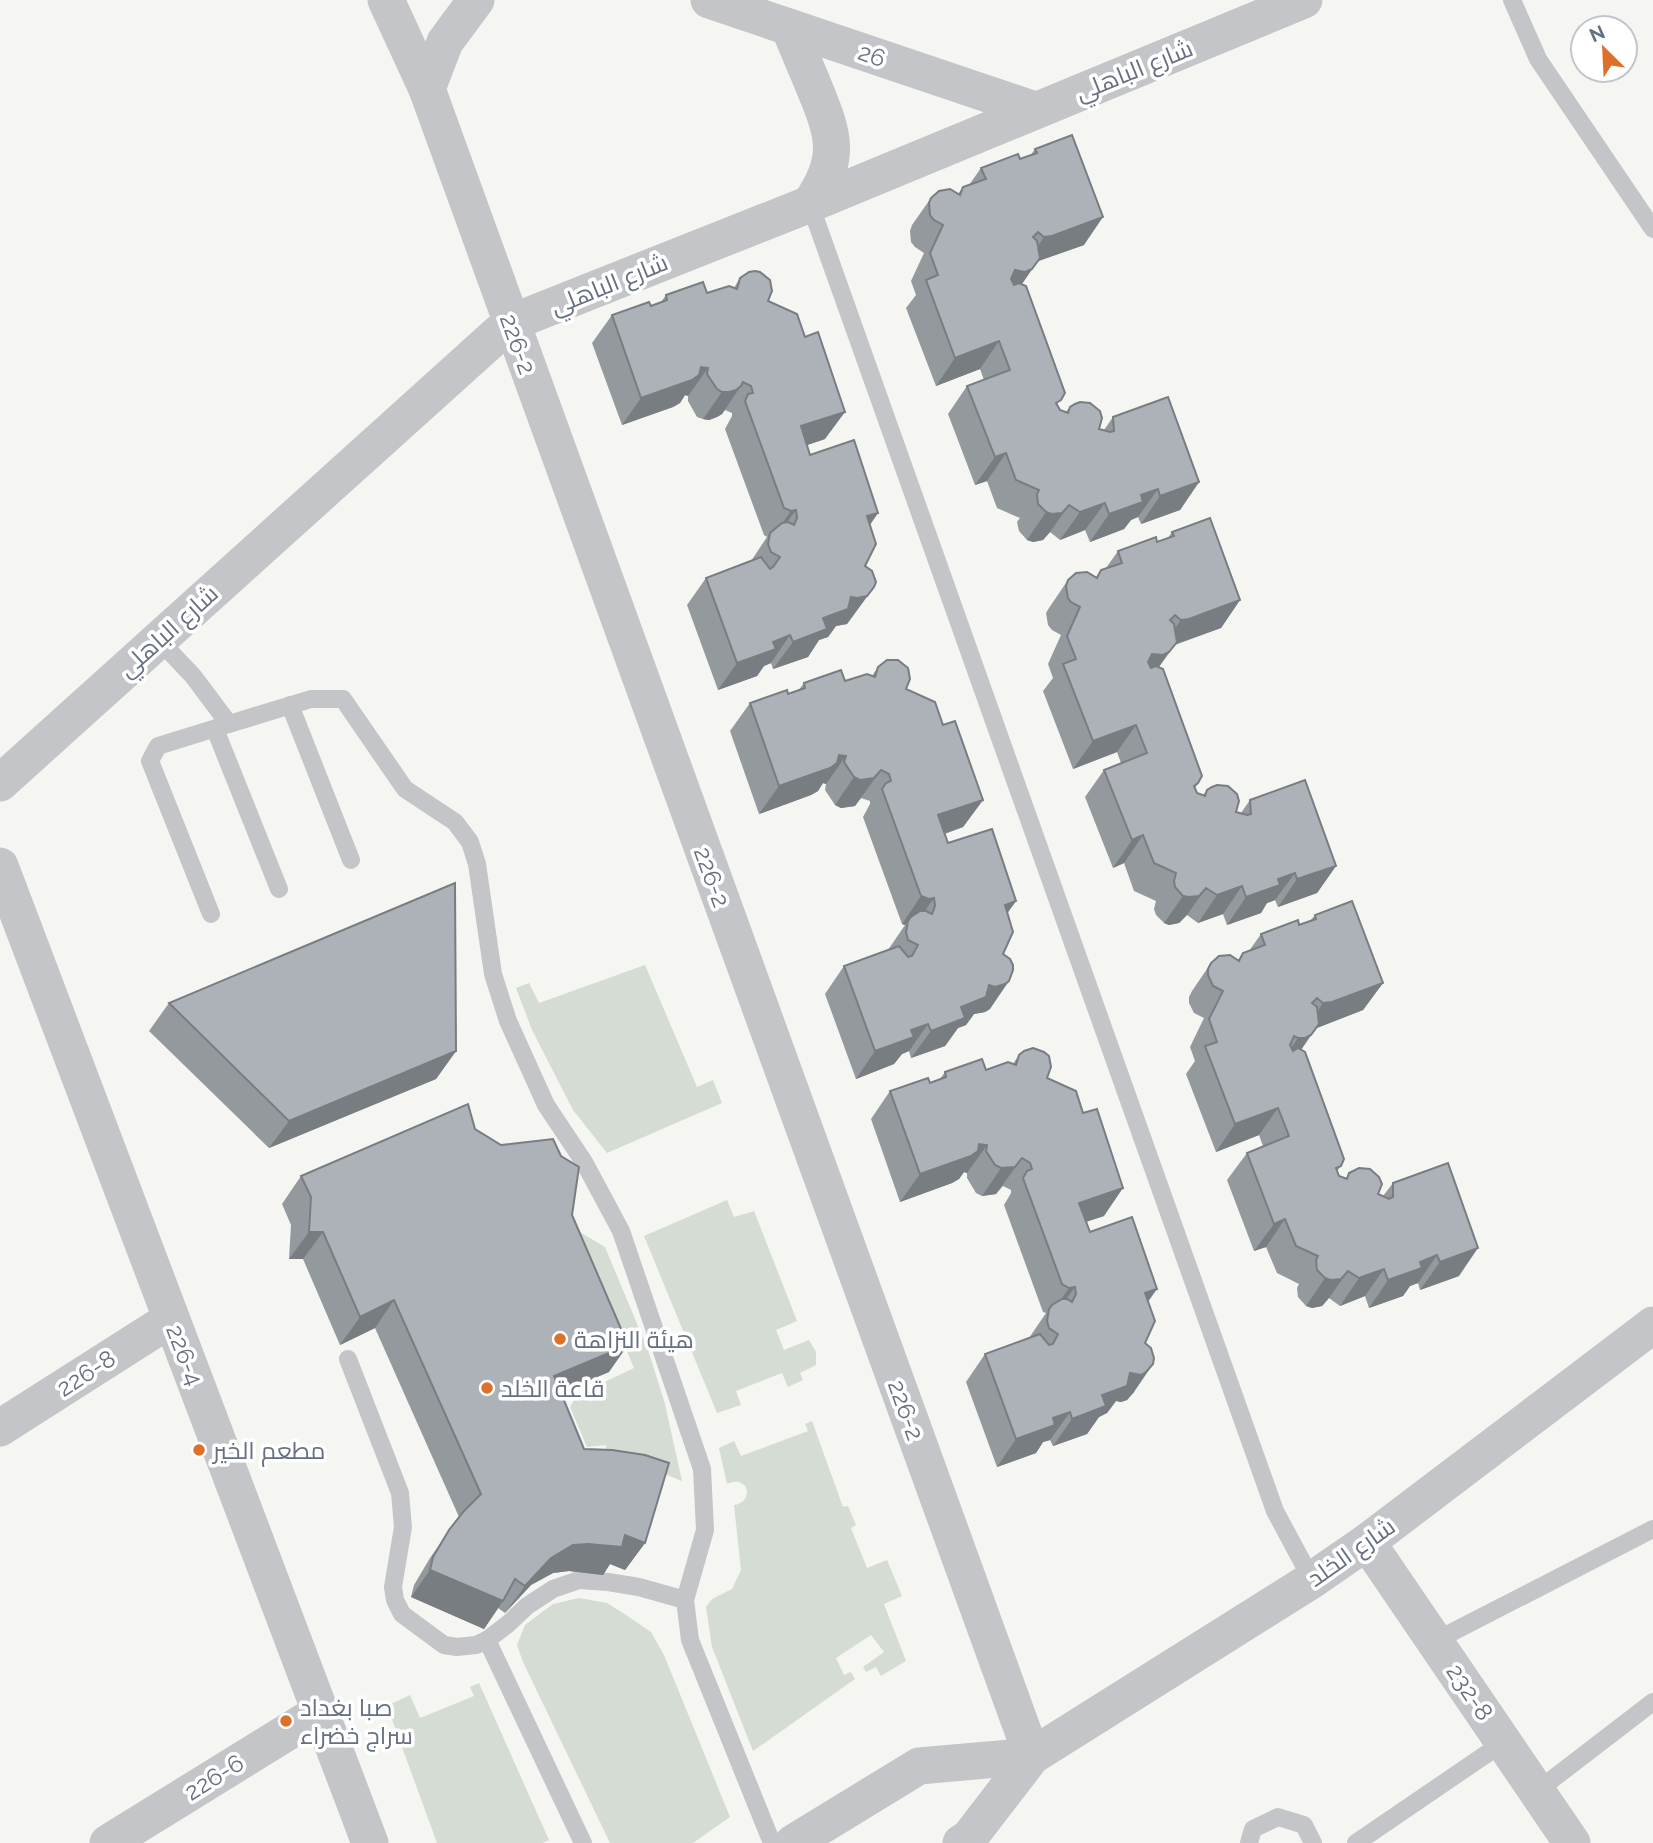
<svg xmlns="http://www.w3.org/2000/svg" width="1653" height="1843" viewBox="0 0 1653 1843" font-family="Raleway,Cairo,sans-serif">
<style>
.green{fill:#d5dcd3}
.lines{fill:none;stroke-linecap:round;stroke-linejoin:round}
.lane{stroke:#c3c5c9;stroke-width:18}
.street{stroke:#c3c5c9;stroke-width:37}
.wall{fill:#94999e}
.shaded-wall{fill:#787d81}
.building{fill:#acb2b8;stroke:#787d81;stroke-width:2}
.poi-dot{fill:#de7129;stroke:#fff;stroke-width:2.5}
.labels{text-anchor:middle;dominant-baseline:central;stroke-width:7;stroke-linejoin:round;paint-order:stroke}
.street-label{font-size:24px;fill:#657082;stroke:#fff}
.poi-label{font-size:24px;fill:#657082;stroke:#fff;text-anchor:start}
</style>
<rect width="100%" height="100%" fill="#f5f5f2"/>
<!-- green -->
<g class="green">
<path d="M645,965L697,1087L713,1080L722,1103L607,1153L573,1110L532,1030L516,988L529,983L539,1003Z"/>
<path d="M727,1200L734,1217L754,1211L797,1321L776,1330L784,1350L809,1340L816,1352V1365L800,1373L803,1380L788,1387L782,1373L736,1391L741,1405L717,1413L644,1236Z"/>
<path d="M575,1229L605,1247L648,1350L665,1404L682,1481L657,1471L606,1464V1445L587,1447L570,1407L577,1395L634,1368Z"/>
<path d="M812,1421L843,1507L848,1506L856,1525L851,1528L867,1568L887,1560L902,1596L884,1604L906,1661L881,1676L876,1667L866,1672L863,1667L884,1652L871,1635L836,1658L844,1675L851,1672L855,1679L753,1751L712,1647L706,1607L712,1599L732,1589L741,1570L734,1505C755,1502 749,1474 727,1484L719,1448L734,1441L741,1456L808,1431L805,1424Z"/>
<path d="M579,1598L607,1603L626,1615L651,1632L664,1655L730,1817L693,1843H610L523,1662L517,1645L525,1625L553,1604Z"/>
<path d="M479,1683L549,1840L543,1843H437L387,1706L410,1695L420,1718L474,1696L470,1687Z"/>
</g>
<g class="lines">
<!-- lane -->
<g class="lane">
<path d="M1512,0L1538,59L1653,229"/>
<path d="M810,204L1275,1511L1312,1580"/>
<path d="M159,640L193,676L229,724L311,699H343L405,789L455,822L470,842L477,864L493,974L508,1021L546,1105L584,1162L621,1231L702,1469L705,1530L685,1600L690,1640L772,1843"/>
<path d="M290,705L351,860"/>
<path d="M215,729L279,889"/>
<path d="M211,914L150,761L158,746L229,724"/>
<path d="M348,1359L400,1493L403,1527L393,1587L395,1600L402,1614L444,1645L457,1647L476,1645L487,1640L508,1624L527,1606L553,1589L579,1580L608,1582L639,1587L685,1600"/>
<path d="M487,1640L583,1843"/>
<path d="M1435,1641L1653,1529"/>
<path d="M1537,1791L1653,1702"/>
<path d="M1249,1843L1253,1829L1278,1817L1304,1825L1313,1843"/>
<path d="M1356,1843L1504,1742"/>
</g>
<!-- street -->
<g class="street">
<path d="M386,0L427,89L1032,1756"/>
<path d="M709,0L1035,110"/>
<path d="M789,27C797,47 806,67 814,87C834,135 842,158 810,204"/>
<path d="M427,89L445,42L476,0"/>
<path d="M0,783L510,323L810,204L1304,0"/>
<path d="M0,866L370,1843"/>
<path d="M0,1428L171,1319"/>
<path d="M1367,1542L1572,1843"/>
<path d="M108,1843L320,1712"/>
<path d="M793,1843L919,1766L1032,1756"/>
<path d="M961,1843L969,1838L1032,1756L1312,1580L1367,1542L1653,1325"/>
</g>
</g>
<!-- wall -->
<g class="wall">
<path d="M1035,149L1084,245L1038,261L1022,284L1058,405L1060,410L1066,412L1070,407L1099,429L1104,430L1113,417L1199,482L1180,510L1141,524L1138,517L1131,520L1124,529L1090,542L1085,530L1060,540L1050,532L1043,540L1033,542L1027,540L1019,531L1017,522L1020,518L997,508L987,481L975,485L948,414L967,386L984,380L980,369L936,386L906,308L916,295L911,281L924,253L915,247L911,242L910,231L912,225L931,198L958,194L963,187L969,185L981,168L1020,159L1031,155Z"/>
<path d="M740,278L768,301L825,439L807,445L810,455L878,513L870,525L865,566L874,587L847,624L836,626L828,637L819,640L808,657L773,669L771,663L764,666L757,676L718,690L687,605L706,578L751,561L767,537L764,535L725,429L732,416V413L725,410L722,414L717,417L709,420L703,419L697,417L688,401V396L685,395L680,403L673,407L622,425L592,343L612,315L651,306L661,302L666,295L707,293L734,288Z"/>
<path d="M1172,532L1240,600L1221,628L1175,645L1159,667L1198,783L1195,788L1197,793L1203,795L1207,790L1236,812L1241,813L1250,800L1336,866L1317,893L1278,907L1275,900L1267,903L1261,913L1227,925L1223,914L1198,923L1187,915L1179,923L1169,925L1164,923L1156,915L1154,909L1156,901L1134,891L1124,863L1113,868L1085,797L1104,770L1121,763L1117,752L1073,769L1043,691L1053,678L1048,664L1061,635L1052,630L1048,625L1046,613L1049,608L1068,580L1096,577L1101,570L1106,568L1118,551L1157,542L1168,538Z"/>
<path d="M878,667L906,689L943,725L983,800L963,827L945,834L948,843L1016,901L1007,913L1003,954L990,1009L985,1012L974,1014L966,1025L958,1028L945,1046L911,1058L909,1051L902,1054L894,1064L856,1079L825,994L844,966L888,950L905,925L902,924L863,817L870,804V801L861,798L855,806L841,808L835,805L825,790L826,784L823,783L818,791L811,795L759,814L730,731L750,703L798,691L804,683L845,681L872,676Z"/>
<path d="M1315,915L1383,983L1363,1010L1316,1028L1301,1050L1341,1166L1337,1171L1339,1176L1346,1178L1349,1173L1378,1194L1383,1196L1393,1183L1459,1276L1420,1290L1418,1283L1410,1286L1403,1296L1369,1308L1365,1296L1340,1306L1329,1298L1322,1306L1312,1308L1306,1306L1298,1297L1297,1288L1299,1284L1277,1273L1266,1247L1254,1251L1227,1180L1247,1153L1263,1146L1259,1135L1216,1152L1186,1074L1195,1061L1190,1047L1204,1018L1194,1013L1189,1003V997L1192,991L1211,963L1238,960L1243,953L1249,951L1261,934L1299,925L1310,921Z"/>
<path d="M169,1003L456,1051L436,1079L269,1148L149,1031Z"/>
<path d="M1019,1055L1047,1078L1104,1216L1086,1222L1090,1232L1148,1301L1145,1343L1134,1392L1127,1400L1121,1402L1116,1401L1107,1413L1099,1417L1087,1434L1053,1446L1050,1440L1043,1442L1036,1453L997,1467L966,1382L985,1354L1029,1338L1046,1313L1043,1312L1004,1205L1011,1193V1190L1003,1186L996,1194L982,1196L976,1193L967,1178V1173L964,1172L959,1179L952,1183L900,1202L871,1119L890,1091L930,1083L940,1079L945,1072L986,1070L1013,1064Z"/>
<path d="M475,1129L572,1215L609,1372L561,1392L584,1449L645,1543L625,1570L610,1564L603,1575L569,1571L553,1573L531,1585L505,1613L498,1608L484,1629L411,1597L414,1585L430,1558L459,1517L375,1328L340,1345L303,1259H289L291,1225L282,1204L301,1176Z"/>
</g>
<!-- shaded-wall -->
<g class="shaded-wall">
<path d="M1103,217L1084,245L1033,263L1025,265L1044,237Z"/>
<path d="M1032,269L1013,297L995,298L1015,270Z"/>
<path d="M999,341L980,369L936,386L955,358Z"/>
<path d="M701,367L708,368L688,396L685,395L680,403L673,407L622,425L641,398Z"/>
<path d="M741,386L722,414L717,417L709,420L703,419L722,392Z"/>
<path d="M845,412L825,439L781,454L801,426Z"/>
<path d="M1006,453L987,481L975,485L995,457Z"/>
<path d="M1199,482L1180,510L1141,524L1160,496Z"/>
<path d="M1158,489L1138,517L1131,520L1124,529L1090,542L1109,514L1141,495Z"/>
<path d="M1105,503L1085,530L1060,540L1080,512Z"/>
<path d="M1069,505L1050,532L1043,540L1033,542L1027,540L1046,512Z"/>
<path d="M796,510L776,537L771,539L791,511Z"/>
<path d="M878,513L859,540L867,516Z"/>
<path d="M874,587L847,624L836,626L828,637L819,640L808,657L773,669L793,642L851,597Z"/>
<path d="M1240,600L1221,628L1170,646L1161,648L1181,620Z"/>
<path d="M790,635L771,663L764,666L757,676L718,690L737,663L773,642Z"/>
<path d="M1169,652L1150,680L1132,681L1152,654Z"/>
<path d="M1136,725L1117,752L1073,769L1093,741Z"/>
<path d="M839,755L846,756L826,784L823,783L818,791L811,795L759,814L779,786Z"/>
<path d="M881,770L855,806L841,808L835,805L854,777Z"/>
<path d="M983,800L963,827L919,842L938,815Z"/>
<path d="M1143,835L1124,863L1113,868L1132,840Z"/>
<path d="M1336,866L1317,893L1278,907L1297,879Z"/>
<path d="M1295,873L1275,900L1267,903L1261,913L1227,925L1246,897L1278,879Z"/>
<path d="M1242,886L1223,914L1198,923L1217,895Z"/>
<path d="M1206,888L1187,915L1179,923L1169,925L1164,923L1183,896Z"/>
<path d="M921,896L934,898L914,926L908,921L905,925L902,924Z"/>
<path d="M1016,901L997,928L1005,905Z"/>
<path d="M1009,981L990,1009L985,1012L974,1014L966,1025L958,1028L945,1046L911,1058L931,1031L961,1007L989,985Z"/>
<path d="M1383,983L1363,1010L1312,1030L1304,1031L1323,1003Z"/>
<path d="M928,1024L909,1051L902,1054L894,1064L856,1079L875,1051L911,1030Z"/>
<path d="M1311,1035L1292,1063L1279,1066L1298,1038Z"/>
<path d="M456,1051L436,1079L269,1148L289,1121Z"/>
<path d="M1278,1108L1259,1135L1216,1152L1235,1124Z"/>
<path d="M979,1144L987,1145L967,1173L964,1172L959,1179L952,1183L900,1202L920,1174Z"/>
<path d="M1022,1158L996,1194L982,1196L1001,1168Z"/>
<path d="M1123,1188L1104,1216L1060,1230L1079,1203Z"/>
<path d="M1285,1219L1266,1247L1254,1251L1274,1224Z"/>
<path d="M309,1232H323L303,1259H289Z"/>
<path d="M1478,1248L1459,1276L1420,1290L1440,1262Z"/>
<path d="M1437,1255L1418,1283L1410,1286L1403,1296L1369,1308L1388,1280L1420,1262Z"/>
<path d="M1384,1269L1365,1296L1340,1306L1359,1278Z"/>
<path d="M1348,1271L1329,1298L1322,1306L1312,1308L1306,1306L1325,1278Z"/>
<path d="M1075,1287L1055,1314L1050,1315L1069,1288Z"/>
<path d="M1157,1289L1138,1316L1145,1293Z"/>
<path d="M394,1300L375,1328L340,1345L360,1317Z"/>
<path d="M628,1345L609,1372L535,1403L554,1376Z"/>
<path d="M1153,1364L1134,1392L1127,1400L1121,1402L1116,1401L1107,1413L1099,1417L1087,1434L1053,1446L1072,1419L1130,1373Z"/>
<path d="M1070,1412L1050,1440L1043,1442L1036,1453L997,1467L1016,1439L1053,1418Z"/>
<path d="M625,1535L645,1543L625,1570L610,1564L603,1575L569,1571L553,1573L531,1585L505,1613L525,1586L551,1558L573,1545Z"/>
<path d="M430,1570L503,1601L484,1629L411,1597Z"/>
</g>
<!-- building -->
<g class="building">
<path d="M1072,135L1103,217L1052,236L1044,237L1038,232L1033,237L1037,241L1040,258L1032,269L1025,272L1015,270L1011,279L1014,285L1019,283L1026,286L1065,393L1061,400L1056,403L1060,410L1068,413L1070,407L1075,404L1080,402L1090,403L1100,411L1102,418L1099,429L1110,432L1114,431L1113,417L1168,397L1199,482L1160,496L1158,489L1141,495L1143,502L1109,514L1105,503L1080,512L1069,505L1062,513L1052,514L1046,512L1038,504L1037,494L1039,490L1016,480L1006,453L995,457L967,386L1010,370L999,341L955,358L926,280L938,275L930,253L943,225L934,220L930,215L929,203L931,198L939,191L950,189L960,195L963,187L986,179L981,168L1018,154L1020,159L1037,153L1035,149Z"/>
<path d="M755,271L760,272L770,280L772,291L768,301L797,314L805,337L818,332L845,412L801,426L810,455L854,440L878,513L867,516L876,544L865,566L872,571L876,582L874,587L867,596L857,598L851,597L848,609L823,618L827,629L793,642L790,635L773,642L776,649L737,663L706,578L761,557L770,569L773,567L780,557L771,552L768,544L770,533L782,523L788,522L794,525L797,518L796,510L791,511L784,508L745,401L748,394L753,393L751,386L743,382L741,386L736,390L729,392H722L717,389L707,374L708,368L701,367L699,375L692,380L641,398L612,315L649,302L651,306L667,300L666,295L703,282L707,293L729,286L737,289L740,278L749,272Z"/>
<path d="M1210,518L1240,600L1189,619L1181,620L1175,615L1170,620L1174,624L1177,642L1169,652L1163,655L1152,654L1148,662L1151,668L1156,666L1163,669L1202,776L1198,783L1194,786L1197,793L1205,796L1207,790L1212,787L1217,785L1228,786L1237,794L1239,801L1236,812L1247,815L1251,814L1250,800L1305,780L1336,866L1297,879L1295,873L1278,879L1280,885L1246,897L1242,886L1217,895L1206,888L1199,896L1189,897L1183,896L1175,887L1174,881L1176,873L1154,863L1143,835L1132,840L1104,770L1147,753L1136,725L1093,741L1063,664L1076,659L1067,636L1080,607L1071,602L1068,598L1066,586L1068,580L1076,573L1087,572L1097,578L1101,570L1122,563L1118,551L1156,537L1157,542L1174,536L1172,532Z"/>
<path d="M887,660H898L908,668L910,679L906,689L935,702L943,725L955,721L983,800L938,815L948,843L992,829L1016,901L1005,905L1013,932L1003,954L1010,959L1013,965V970L1009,981L1005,984L995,987L989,985L986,997L961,1007L965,1018L931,1031L928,1024L911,1030L914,1037L875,1051L844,966L899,946L908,957L912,956L918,945L908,940L906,932L908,921L911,917L920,911H926L932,914L935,906L934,898L929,899L921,896L882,789L886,783L891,781L889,774L881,770L874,778L860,780L854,777L844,762L846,756L839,755L837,763L830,768L779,786L750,703L787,690L788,694L805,688L804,683L841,670L845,681L867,674L875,677L878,667Z"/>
<path d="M455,883L456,1051L289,1121L169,1003Z"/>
<path d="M1352,901L1383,983L1332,1002L1323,1003L1317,998L1312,1003L1317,1007L1319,1024L1311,1035L1305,1038H1298L1294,1036L1290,1045L1293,1051L1298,1048L1305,1052L1344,1159L1341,1166L1336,1168L1339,1176L1347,1179L1349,1173L1359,1168L1370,1169L1379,1177L1382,1184L1378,1194L1389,1199L1393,1197V1183L1448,1163L1478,1248L1440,1262L1437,1255L1420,1262L1422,1268L1388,1280L1384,1269L1359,1278L1348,1271L1341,1279L1331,1280L1325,1278L1317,1270L1316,1260L1318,1256L1296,1246L1285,1219L1274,1224L1247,1153L1289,1136L1278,1108L1235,1124L1205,1046L1217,1042L1209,1019L1223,991L1213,986L1208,975V969L1211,963L1219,956L1230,955L1239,961L1243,953L1265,945L1261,934L1298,920L1299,925L1316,919L1315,915Z"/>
<path d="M1033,1048L1044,1052L1049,1056L1051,1067L1047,1078L1076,1091L1083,1113L1097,1109L1123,1188L1079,1203L1090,1232L1132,1217L1157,1289L1145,1293L1155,1321L1145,1343L1151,1348L1154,1358L1153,1364L1146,1372L1141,1375L1130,1373L1127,1386L1102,1395L1106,1406L1072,1419L1070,1412L1053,1418L1055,1425L1016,1439L985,1354L1040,1334L1049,1345L1053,1344L1058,1334L1049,1328L1047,1321L1049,1309L1052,1305L1062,1299H1067L1072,1302L1076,1294L1075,1287L1069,1288L1062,1284L1023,1178L1027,1171L1032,1169L1030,1163L1022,1158L1015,1167L1001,1168L995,1165L986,1151L987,1145L979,1144L978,1151L971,1156L920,1174L890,1091L928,1078L930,1083L946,1077L945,1072L982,1059L986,1070L1008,1062L1016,1065L1019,1055L1024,1051Z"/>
<path d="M468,1104L475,1129L501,1145L553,1139L561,1156L579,1167L572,1215L628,1345L554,1376L584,1449L612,1450L645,1455L669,1463L645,1543L625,1535L622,1547L588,1544L573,1545L551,1558L525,1586L515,1579L503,1601L430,1570L433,1557L449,1530L464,1511L481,1494L394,1300L360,1317L323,1232H309L311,1197L301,1176Z"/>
</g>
<!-- markers -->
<g class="poi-dot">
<circle cx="560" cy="1339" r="7"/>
<circle cx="487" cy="1388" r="7"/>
<circle cx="199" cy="1450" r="7"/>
<circle cx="286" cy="1721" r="7"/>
</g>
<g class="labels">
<!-- street labels -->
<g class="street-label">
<text transform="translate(872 55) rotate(19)">26</text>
<text transform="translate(1134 70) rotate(-22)">شارع الباهلي</text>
<text transform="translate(609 284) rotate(-22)">شارع الباهلي</text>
<text transform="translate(518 344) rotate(70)">226-2</text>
<text transform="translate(168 631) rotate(-42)">شارع الباهلي</text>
<text transform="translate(712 877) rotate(70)">226-2</text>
<text transform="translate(185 1355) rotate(69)">226-4</text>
<text transform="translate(86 1373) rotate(-33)">226-8</text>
<text transform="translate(906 1410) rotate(70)">226-2</text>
<text transform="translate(1351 1552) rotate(-35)">شارع الخلد</text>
<text transform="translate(1470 1692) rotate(56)">232-8</text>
<text transform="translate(214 1777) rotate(-32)">226-6</text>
</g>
<!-- poi labels -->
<g class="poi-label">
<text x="574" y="1339">هيئة النزاهة</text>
<text x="501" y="1388">قاعة الخلد</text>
<text x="213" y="1450">مطعم الخير</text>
<text x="300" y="1707">صبا بغداد<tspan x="300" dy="28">سراج خضراء</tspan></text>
</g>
</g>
<!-- north arrow -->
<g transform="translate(1604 49) rotate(336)"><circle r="33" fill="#ffffff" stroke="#c1c6cd" stroke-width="2"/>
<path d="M0-5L12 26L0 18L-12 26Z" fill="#de7129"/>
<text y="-10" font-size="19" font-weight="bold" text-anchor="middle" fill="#657082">N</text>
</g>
</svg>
